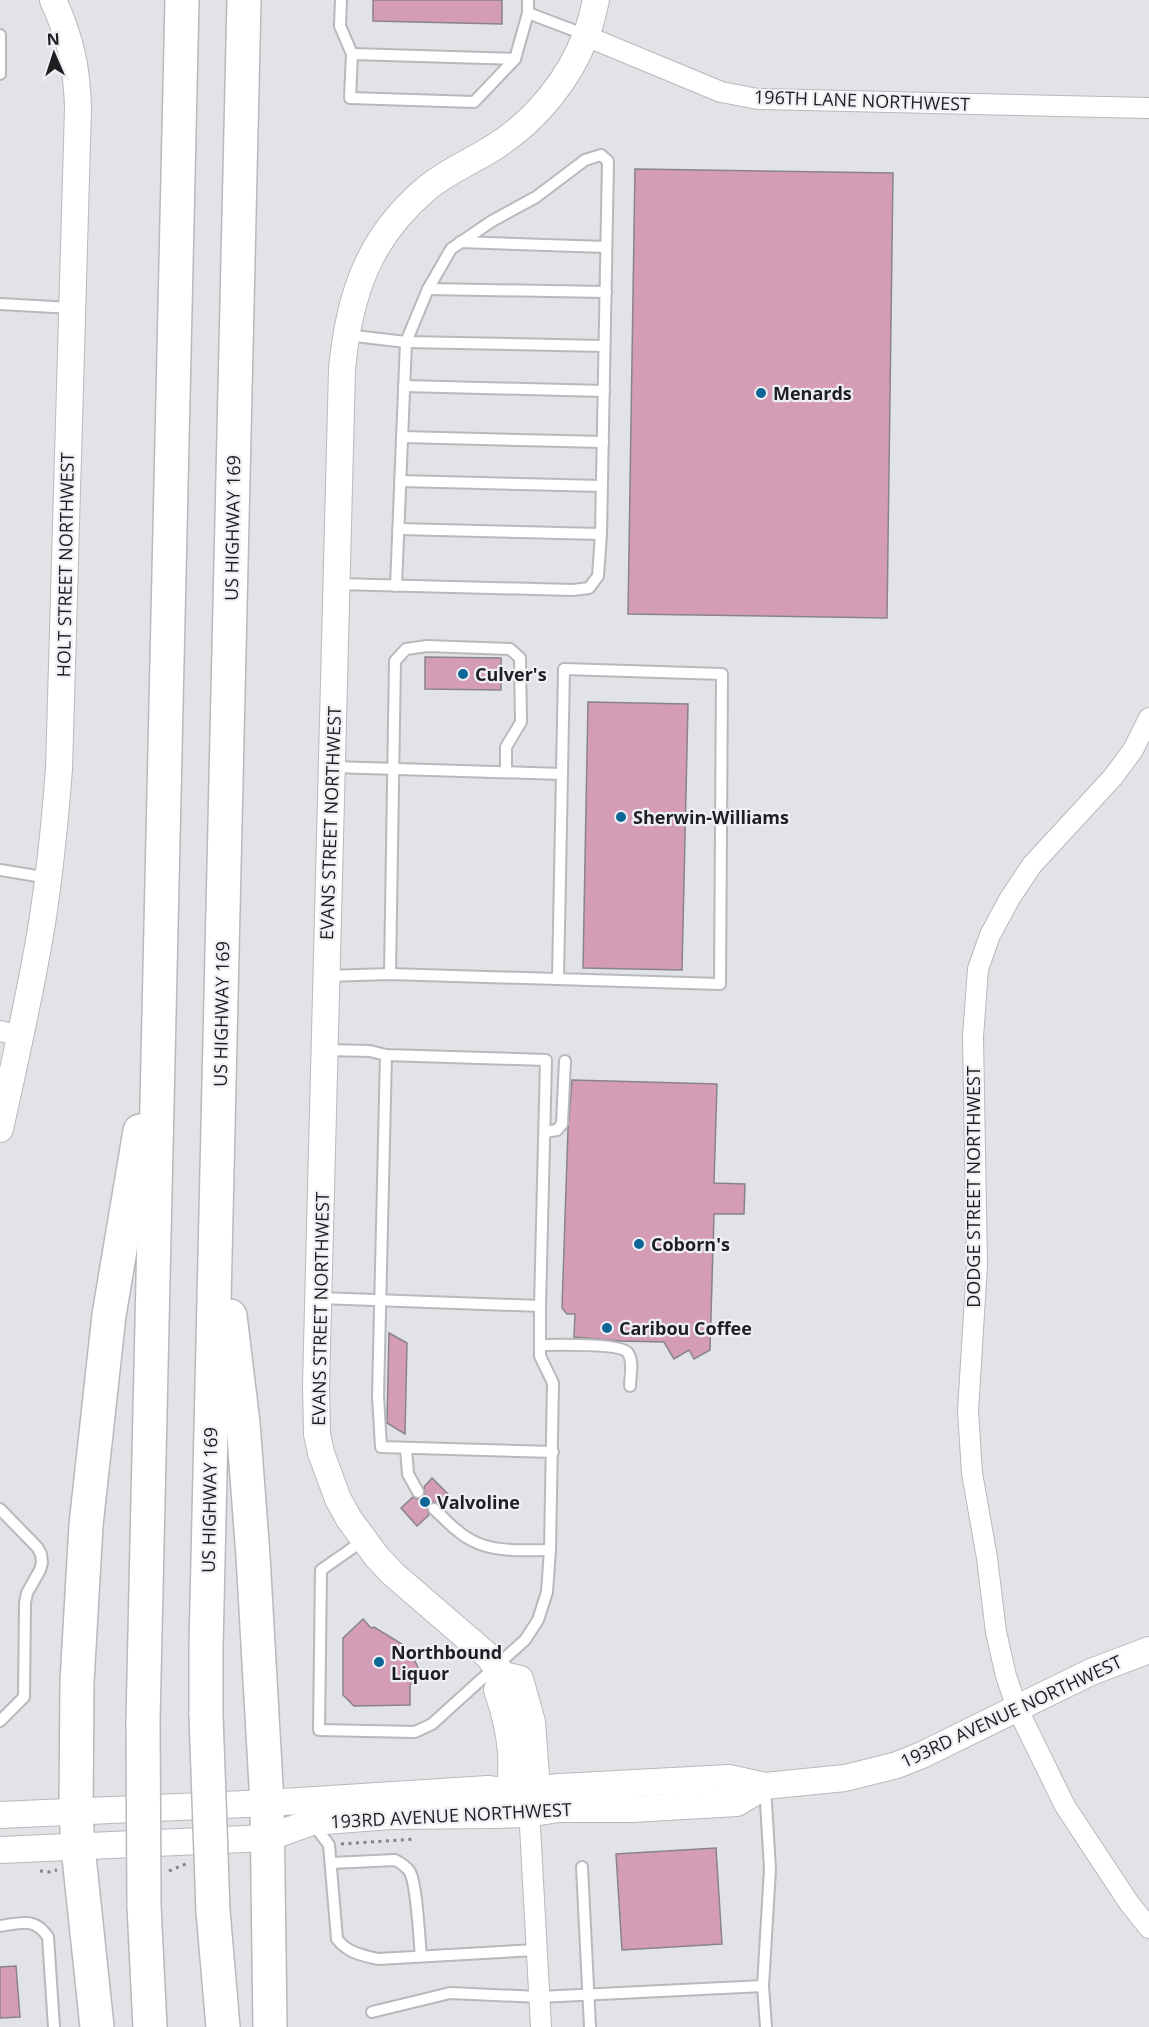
<svg xmlns="http://www.w3.org/2000/svg" width="1149" height="2027" viewBox="0 0 1149 2027" font-family="'Open Sans',sans-serif">
<style>
.building{fill:#d49db5;stroke:#898486;stroke-width:1.5}
.lines{fill:none;stroke-linecap:round;stroke-linejoin:round}
.service-casing{stroke:#b7b9bd;stroke-width:14}
.minor-casing{stroke:#b7b9bd;stroke-width:22}
.tertiary-casing{stroke:#b7b9bd;stroke-width:28}
.motorway-casing{stroke:#b7b9bd;stroke-width:36}
.path{stroke:#838487;stroke-width:3;stroke-dasharray:3 4.5;stroke-linecap:butt}
.service{stroke:#fff;stroke-width:10}
.minor{stroke:#fff;stroke-width:20}
.tertiary{stroke:#fff;stroke-width:26}
.motorway{stroke:#fff;stroke-width:33}
.motorway-bridge-casing{stroke:#b7b9bd;stroke-width:36;stroke-linecap:butt}
.motorway-bridge{stroke:#fff;stroke-width:33}
.poi-dot{fill:#0e6697;stroke:#eef0f4;stroke-width:2}
.labels{text-anchor:middle;dominant-baseline:central;stroke-width:4.5;stroke-linejoin:round;paint-order:stroke}
.street-label{font-size:18px;fill:#1e1f20;stroke:#eef0f4}
.poi-label{font-size:18px;font-weight:bold;fill:#1e1f20;stroke:#eef0f4;text-anchor:start}
</style>
<rect width="100%" height="100%" fill="#e1e3e6"/>
<!-- building -->
<g class="building">
<path d="M373,0H502V24L373,21Z"/>
<path d="M635,169L893,173L887,618L628,614Z"/>
<path d="M425,657L501,658V690L425,689Z"/>
<path d="M588,702L688,704L682,970L583,968Z"/>
<path d="M572,1080L717,1084L714,1183L745,1184L744,1214H714L710,1350L694,1359L689,1350L674,1359L664,1342L620,1341L574,1337L575,1314H567L562,1308L568,1129Z"/>
<path d="M389,1333L407,1343L405,1434L387,1423Z"/>
<path d="M432,1478L449,1495L440,1504L435,1502L429,1503L427,1508L429,1515L417,1526L401,1508L413,1497L417,1499L422,1498L425,1493L424,1487Z"/>
<path d="M363,1619L371,1628L374,1627L402,1644L413,1657L421,1674L410,1685V1705L354,1706L343,1695V1638Z"/>
<path d="M716,1848L722,1944L622,1950L616,1854Z"/>
<path d="M16,1966L20,2017L0,2018V1967Z"/>
</g>
<g class="lines">
<defs>
<g id="service">
<path d="M341,0L340,26L352,54L350,98L474,102L515,59L528,13"/>
<path d="M528,0V13L586,35"/>
<path d="M0,35V74"/>
<path d="M352,54L515,59"/>
<path d="M460,242L606,247"/>
<path d="M428,289L606,292"/>
<path d="M0,304L71,308"/>
<path d="M346,335L406,342L604,346"/>
<path d="M404,386L604,391"/>
<path d="M402,437L603,442"/>
<path d="M400,481L602,486"/>
<path d="M398,529L601,534"/>
<path d="M337,584L573,590L589,588L598,576L601,534L608,161L601,155L585,160L536,197L492,221L451,249L428,289L406,342L396,586"/>
<path d="M332,767L562,774"/>
<path d="M0,870L49,878"/>
<path d="M390,974L395,661L406,649L427,646L510,649L520,658L521,722L506,747V772"/>
<path d="M326,976L390,974L720,984L722,674L564,669L558,979"/>
<path d="M325,1050L370,1051L386,1055L546,1060L540,1306V1356L553,1383L550,1550L547,1592L538,1620L525,1640L432,1724L415,1732L319,1730L321,1570L364,1540"/>
<path d="M386,1055L378,1396L381,1447L553,1452"/>
<path d="M545,1132L557,1130L562,1124L565,1061"/>
<path d="M320,1298L540,1306"/>
<path d="M540,1345C555,1345 621,1343 628,1353C634,1362 630,1376 630,1386"/>
<path d="M406,1448L408,1474L418,1492"/>
<path d="M0,1509L37,1547L41,1554L42,1563L40,1570L27,1593L25,1603L24,1697L0,1721"/>
<path d="M434,1509C446,1520 457,1533 471,1540C494,1553 525,1550 550,1550"/>
<path d="M765,1786L770,1869L763,1986L766,2027"/>
<path d="M314,1825L329,1845L337,1939C348,1953 361,1955 378,1959L536,1950"/>
<path d="M331,1863L395,1860C401,1863 406,1866 410,1872C417,1886 419,1937 421,1956"/>
<path d="M582,1867L590,2027"/>
<path d="M0,1926C21,1923 35,1917 48,1937L54,2027"/>
<path d="M372,2012L450,1993L539,1997L763,1986"/>
</g>
<g id="minor">
<path d="M586,36L721,92L758,99L1149,108"/>
<path d="M1149,718L1133,750L1113,777L1032,865L1010,898L990,935L978,969L973,1037L977,1265L968,1411L972,1473L987,1558L996,1632L1006,1676L1017,1708L1065,1806L1129,1903L1149,1928"/>
<path d="M0,1031L21,1036"/>
<path d="M527,1814L530,1827L541,2027"/>
</g>
<g id="tertiary">
<path d="M0,1129C15,1060 31,992 42,923C50,872 55,821 59,769L78,108C77,67 70,37 53,0"/>
<path d="M503,1675L497,1690C504,1710 509,1729 511,1751C513,1776 506,1784 521,1806"/>
<path d="M527,1814L537,1790L532,1722L520,1679L503,1675L487,1655L393,1574L377,1557L349,1519L338,1499L321,1453L317,1434L316,1385L342,369C349,296 368,238 426,189C447,171 473,161 496,146C536,120 569,80 586,35C591,24 593,12 596,0"/>
<path d="M0,1815L267,1803L488,1789L512,1792L560,1787L729,1778L765,1786L845,1778L897,1765L922,1755L1091,1672L1149,1650"/>
<path d="M0,1850L267,1838L312,1822L390,1816L493,1815L527,1814L559,1809H632L737,1803L765,1786"/>
</g>
<g id="motorway">
<path d="M230,1316L243,1423L253,1556L267,1803L270,2027"/>
<path d="M206,1715V1647L244,0"/>
<path d="M143,1721L182,0"/>
<path d="M144,1906L150,2027"/>
<path d="M213,1911L223,2027"/>
<path d="M97,2027L78,1847L76,1811L77,1682L86,1525L109,1315L140,1131"/>
</g>
</defs>
<!-- service casing -->
<use href="#service" class="service-casing"/>
<!-- minor casing -->
<use href="#minor" class="minor-casing"/>
<!-- tertiary casing -->
<use href="#tertiary" class="tertiary-casing"/>
<!-- motorway casing -->
<use href="#motorway" class="motorway-casing"/>
<!-- path -->
<g class="path">
<path d="M341,1844L415,1839"/>
<path d="M40,1871L49,1872L57,1870"/>
<path d="M169,1871L188,1863"/>
</g>
<!-- service -->
<use href="#service" class="service"/>
<!-- minor -->
<use href="#minor" class="minor"/>
<!-- tertiary -->
<use href="#tertiary" class="tertiary"/>
<!-- motorway -->
<use href="#motorway" class="motorway"/>
<defs>
<g id="motorway-bridge">
<path d="M206,1715L213,1911"/>
<path d="M143,1721L144,1906"/>
</g>
</defs>
<!-- motorway-bridge casing -->
<use href="#motorway-bridge" class="motorway-bridge-casing"/>
<!-- motorway-bridge -->
<use href="#motorway-bridge" class="motorway-bridge"/>
</g>
<!-- markers -->
<g class="poi-dot">
<circle cx="761" cy="393" r="6"/>
<circle cx="463" cy="674" r="6"/>
<circle cx="621" cy="817" r="6"/>
<circle cx="639" cy="1244" r="6"/>
<circle cx="607" cy="1328" r="6"/>
<circle cx="425" cy="1502" r="6"/>
<circle cx="379" cy="1662" r="6"/>
</g>
<g class="labels">
<!-- street labels -->
<g class="street-label">
<text transform="translate(862 100) rotate(2)">196TH LANE NORTHWEST</text>
<text transform="translate(232 528) rotate(-89)">US HIGHWAY 169</text>
<text transform="translate(65 565) rotate(-89)">HOLT STREET NORTHWEST</text>
<text transform="translate(330 823) rotate(-88)">EVANS STREET NORTHWEST</text>
<text transform="translate(221 1014) rotate(-89)">US HIGHWAY 169</text>
<text transform="translate(973 1187) rotate(-90)">DODGE STREET NORTHWEST</text>
<text transform="translate(320 1309) rotate(-89)">EVANS STREET NORTHWEST</text>
<text transform="translate(209 1500) rotate(-89)">US HIGHWAY 169</text>
<text transform="translate(1011 1711) rotate(-25)">193RD AVENUE NORTHWEST</text>
<text transform="translate(451 1815) rotate(-3)">193RD AVENUE NORTHWEST</text>
</g>
<!-- poi labels -->
<g class="poi-label">
<text x="773" y="393">Menards</text>
<text x="475" y="674">Culver's</text>
<text x="633" y="817">Sherwin-Williams</text>
<text x="651" y="1244">Coborn's</text>
<text x="619" y="1328">Caribou Coffee</text>
<text x="437" y="1502">Valvoline</text>
<text x="391" y="1652">Northbound<tspan x="391" dy="21">Liquor</tspan></text>
</g>
</g>
<!-- north arrow -->
<g transform="translate(54 54) rotate(357)" stroke="#eef0f4" stroke-width="4.5" paint-order="stroke">
<path d="M0-4.5L10 22L0 15L-10 22Z" fill="#1e1f20"/>
<text y="-9" font-size="16" font-weight="bold" text-anchor="middle" fill="#1e1f20">N</text>
</g>
</svg>
